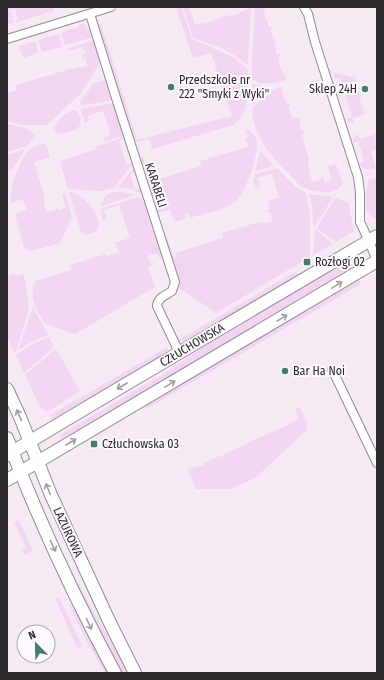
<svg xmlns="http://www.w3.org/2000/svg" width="384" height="680" viewBox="0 0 384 680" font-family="'Fira Sans Condensed',sans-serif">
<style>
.green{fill:#f1d5f1}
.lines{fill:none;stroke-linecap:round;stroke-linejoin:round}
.street-casing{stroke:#938a93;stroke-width:10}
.secondary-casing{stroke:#938a93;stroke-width:14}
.street{stroke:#fff;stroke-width:8}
.secondary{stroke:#fff;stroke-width:12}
.oneway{stroke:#a09ea0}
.poi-dot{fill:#3d7e6f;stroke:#fef9fe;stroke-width:1.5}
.labels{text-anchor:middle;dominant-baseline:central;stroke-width:4;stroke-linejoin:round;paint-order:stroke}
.poi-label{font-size:12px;fill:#2c282c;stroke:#fef9fe;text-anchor:start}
.street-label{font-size:12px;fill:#2c282c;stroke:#fef9fe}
</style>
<rect width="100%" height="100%" fill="#f5eaf4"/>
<!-- green -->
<g class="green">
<path d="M7,7H55L53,11L17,22L16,20L18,19L15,9L10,10L13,21L14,20L15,22L7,25Z"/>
<path d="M176,7H181L192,39L233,57L248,69C249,86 250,115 233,125L152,149L150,139L132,143L97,25L101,24L137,140L232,116L211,53L193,58Z"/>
<path d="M183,7H189L195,25L202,23L203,24L228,15L229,16L240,13V12L248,9L247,7H251L248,65L234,55L222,48L193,38Z"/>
<path d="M255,7H263L266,20H267L269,28L272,27V29L270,30L276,46L275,47L277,54H280L281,56L278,57L282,73L284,72L286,80C275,83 263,87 252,79V57Z"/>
<path d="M83,24L85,25L86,29L91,27L94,37L65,45L61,33L78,27V25Z"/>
<path d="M59,34L62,45L61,47L42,52L38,40Z"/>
<path d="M95,40L101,61L81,93L47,125H22L7,121V93L17,90L15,85L74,68V69L79,67L80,68L87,66L85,57L82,58L81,55L85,54L83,47L69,51L68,48Z"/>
<path d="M36,41L38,53L23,58L19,46Z"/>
<path d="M335,73L355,77L361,96L359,97L365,114L353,118L354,123L349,122L346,119L352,117L340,78L334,79Z"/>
<path d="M107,80L113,100L84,105L81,104L80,102L94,83Z"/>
<path d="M253,84L267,87L268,88L253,102L251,101C250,97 250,87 253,84Z"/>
<path d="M281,87L284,98H285L287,104L290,103V106L288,107L293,119L299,117L301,131L304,130L305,133L302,134L309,161L308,162L312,182L321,180L320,177H323L324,182L332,180L328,166L336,164L343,184C339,190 331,193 324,192C316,192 307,190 300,185C296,182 291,176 287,172C270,155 252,134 252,108L275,89Z"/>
<path d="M114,103L125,135L104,142L103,138L111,135L103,111L88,116L89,121L85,123L81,109Z"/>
<path d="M76,110C83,121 83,128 70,132C65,133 61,135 57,133L54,128C57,118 66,112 76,110Z"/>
<path d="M9,124L26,128L36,136L27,146L7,152V125Z"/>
<path d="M245,128C250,131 256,135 257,142C259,154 245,195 235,202C223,211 204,213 190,218L188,213L185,214L186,219L175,222L170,210L156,213L140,160L143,157L147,173L150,172L153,181L201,166L200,161L248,147L245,138L248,137Z"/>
<path d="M358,134L360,139L377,134L375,136L377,149L371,151L376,168L369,170V169C365,169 361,167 359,163L364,162L359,142L353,143C353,139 354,136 358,134Z"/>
<path d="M125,137V138L119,141L126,164L133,163L114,188L102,191L68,189L60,161L97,149L96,146Z"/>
<path d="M43,144L46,145L50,157L34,162L45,198L44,199L45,204L44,205L47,212L56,210L55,207H57L58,210L66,208L62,194L65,193L72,217L60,243L32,251L27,250L24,247L15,214L27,209L23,199L11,203C9,189 20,156 31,148C35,146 40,145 43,144Z"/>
<path d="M25,149L13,169L7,171V155Z"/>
<path d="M261,151L274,166L255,171L260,152Z"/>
<path d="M134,168L136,172L130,174L135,190L141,188L142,192L140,193L130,189L118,187Z"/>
<path d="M277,168L297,188L306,193L310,214V257L216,313L179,288L163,236V235L167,238L174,258L177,257L175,253L223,238L222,233L259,222V224L264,222L265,223L273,221L270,212H267V210L270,209L268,201L279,197L272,174L257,178L260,186L256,188L253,180L255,174Z"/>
<path d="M377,177V218L375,219L366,210V188L369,182L368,180Z"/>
<path d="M69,192C82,191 105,219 97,231L87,235L81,232Z"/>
<path d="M113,192H123L135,195L101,206L105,196Z"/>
<path d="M309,194C316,196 327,195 333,197L315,226L313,224L312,205Z"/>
<path d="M138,197L146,203L163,257L159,258L157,253L147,256L152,265L148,267L155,287L75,334L44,323C37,310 28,297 35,281L72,270L70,265L106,254L107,256L119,253L116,244H114V243L130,238L119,205L104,210L107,218L103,220L100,209Z"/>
<path d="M335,198L348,202L354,231L336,242L317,228Z"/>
<path d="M316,230L333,244L313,255L315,231Z"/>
<path d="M347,261L349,262L352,269L62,439L60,435L165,373L207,344Z"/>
<path d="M296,271L298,275L193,337L184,341L179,340Z"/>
<path d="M12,273H14L15,276L23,273L26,284L29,309L16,351L14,352L7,336V277L12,275Z"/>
<path d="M359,280L361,284L146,409L147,404Z"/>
<path d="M33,307L48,335L35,340L18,350Z"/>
<path d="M49,337L54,347L24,373L16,356L17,354L33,344Z"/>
<path d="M168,347V350L164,354L53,419L50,415Z"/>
<path d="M56,349L80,391L47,412L40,407L25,375Z"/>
<path d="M300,407L307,423V430L255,478L231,489H196L188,470L198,466L199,467L205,464L204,463L219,456L220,457L241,446V447L247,444V443L290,424V423L299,419L295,409Z"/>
<path d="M19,520L33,551L24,555L22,550L26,548L14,522Z"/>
<path d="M79,584L83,593L129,673H122L105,643L77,585Z"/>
<path d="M55,598L60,599L82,646L79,649L77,647Z"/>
<path d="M71,602L108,673H105L86,640L69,604Z"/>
</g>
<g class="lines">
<defs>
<g id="street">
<path d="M304,7L308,14L315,42L358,177L360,193V222L369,241L377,261"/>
<path d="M90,14L117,101L175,282L172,291C165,296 158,297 157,306L179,352"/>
<path d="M7,39L111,7"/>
<path d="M332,369L377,463"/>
</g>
<g id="secondary">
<path d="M7,389L20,417L51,495L110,623L135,673"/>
<path d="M7,438C38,519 74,597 115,673"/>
<path d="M7,455L106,396L377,236"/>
<path d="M7,480L377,261"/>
</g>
</defs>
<!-- street casing -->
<use href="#street" class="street-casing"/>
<!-- secondary casing -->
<use href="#secondary" class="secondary-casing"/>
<!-- street -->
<use href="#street" class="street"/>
<!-- secondary -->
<use href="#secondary" class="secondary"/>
</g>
<!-- one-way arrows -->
<defs><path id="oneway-shaft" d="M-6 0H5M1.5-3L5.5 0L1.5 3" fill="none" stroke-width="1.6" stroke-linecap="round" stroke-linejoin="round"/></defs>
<g class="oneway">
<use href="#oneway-shaft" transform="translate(337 285) rotate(-31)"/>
<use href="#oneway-shaft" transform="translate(282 318) rotate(-31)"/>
<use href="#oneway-shaft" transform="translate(170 384) rotate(-31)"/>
<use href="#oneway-shaft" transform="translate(122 386) rotate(150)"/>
<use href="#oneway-shaft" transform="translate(19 415) rotate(-114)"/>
<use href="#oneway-shaft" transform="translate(71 442) rotate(-30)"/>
<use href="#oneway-shaft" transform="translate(48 489) rotate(-113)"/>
<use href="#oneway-shaft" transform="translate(53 546) rotate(65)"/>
<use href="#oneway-shaft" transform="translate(89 624) rotate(65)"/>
</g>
<!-- markers -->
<g class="poi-dot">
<circle cx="171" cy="87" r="4"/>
<circle cx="365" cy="89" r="4"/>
<rect x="303" y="258" width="8" height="8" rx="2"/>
<circle cx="285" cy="371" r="4"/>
<rect x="90" y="440" width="8" height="8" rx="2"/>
</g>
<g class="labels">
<!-- poi labels -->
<g class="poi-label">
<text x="179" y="80">Przedszkole nr<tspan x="179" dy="14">222 "Smyki z Wyki"</tspan></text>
<text x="357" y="89" text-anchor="end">Sklep 24H</text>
<text x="315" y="262">Rozłogi 02</text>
<text x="293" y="371">Bar Ha Noi</text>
<text x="102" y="444">Człuchowska 03</text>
</g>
<!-- street labels -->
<g class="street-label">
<text transform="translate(156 185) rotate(72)">KARABELI</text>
<text transform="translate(192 345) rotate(-31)">CZŁUCHOWSKA</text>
<text transform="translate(68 532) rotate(65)">LAZUROWA</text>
</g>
</g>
<!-- border -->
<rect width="384" height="680" fill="none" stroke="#2c282c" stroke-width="16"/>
<!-- north arrow -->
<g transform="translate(36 644) rotate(337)"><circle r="19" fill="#fef9fe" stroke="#aaa5aa"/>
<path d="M0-3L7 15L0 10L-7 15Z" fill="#3d7e6f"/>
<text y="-6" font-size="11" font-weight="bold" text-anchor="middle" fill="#2c282c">N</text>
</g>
</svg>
